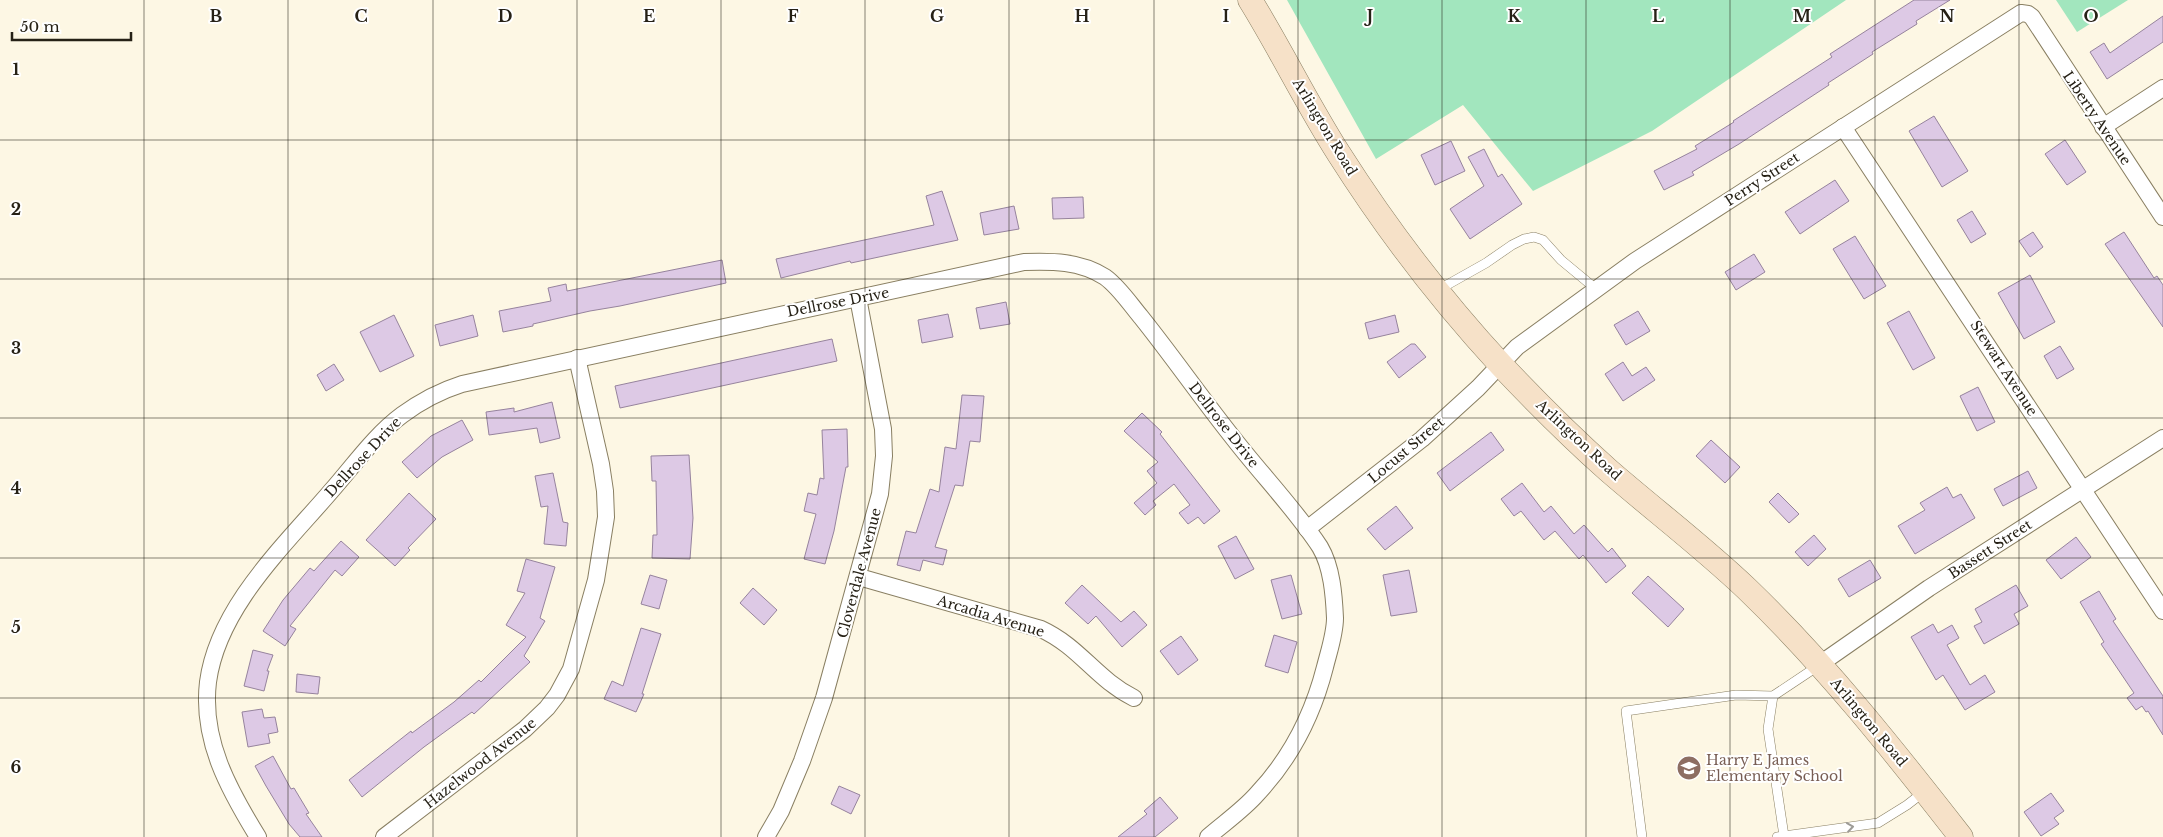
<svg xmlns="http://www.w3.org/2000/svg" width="2163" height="837" viewBox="0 0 2163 837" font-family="'Libre Baskerville',serif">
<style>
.green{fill:#a2e6be}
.building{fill:#ddc9e5;stroke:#96839d}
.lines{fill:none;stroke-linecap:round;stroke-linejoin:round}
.lane-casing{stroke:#897f62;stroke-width:10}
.street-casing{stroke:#897f62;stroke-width:18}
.secondary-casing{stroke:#897f62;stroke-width:25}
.lane{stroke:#fff;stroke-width:9}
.street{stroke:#fff;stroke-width:16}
.secondary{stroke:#f6e1c8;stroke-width:24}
.oneway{stroke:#9d9b96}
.grid{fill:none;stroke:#262116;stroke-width:1;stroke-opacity:0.55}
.labels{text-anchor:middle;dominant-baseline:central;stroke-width:4;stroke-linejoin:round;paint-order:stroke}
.street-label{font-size:14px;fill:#262116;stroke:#fff}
.education-label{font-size:14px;fill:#785e54;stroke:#fff;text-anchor:start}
.grid-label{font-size:16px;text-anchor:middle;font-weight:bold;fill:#262116;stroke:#fff;stroke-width:4;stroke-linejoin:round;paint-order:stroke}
</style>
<rect width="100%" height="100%" fill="#fdf7e4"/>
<!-- green -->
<g class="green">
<path d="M1287,0H1846L1652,131L1533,191L1463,105L1376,159Z"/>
<path d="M2056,0H2128L2077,32Z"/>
</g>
<!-- building -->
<g class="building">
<path d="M1914,0H1950L1916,21L1917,24L1872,52L1873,54L1828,83L1829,85L1739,144L1692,172L1694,175L1664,190L1654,171L1697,149L1695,146L1734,122L1733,121L1832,57L1830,54Z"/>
<path d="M2163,16V42L2107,79L2090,52L2104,43L2110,53Z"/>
<path d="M1934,116L1968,171L1942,187L1909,131Z"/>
<path d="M2065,140L2086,172L2067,185L2045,154Z"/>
<path d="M1451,141L1465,171L1435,185L1421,155Z"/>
<path d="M1484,149L1498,177L1502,174L1522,204L1470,239L1450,209L1484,186L1468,157Z"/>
<path d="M1835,180L1849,201L1800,234L1785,212Z"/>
<path d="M942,191L958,240L851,263L850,261L781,278L776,259L934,225L926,196Z"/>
<path d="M1083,197L1084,218L1053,219L1052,198Z"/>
<path d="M1014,206L1019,229L984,235L980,213Z"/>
<path d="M1972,211L1986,234L1971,243L1957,220Z"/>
<path d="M2033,232L2043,247L2030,257L2019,241Z"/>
<path d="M2124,232L2154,278L2157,276L2163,285V327L2105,244Z"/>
<path d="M1855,236L1886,286L1864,299L1833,249Z"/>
<path d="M1754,254L1765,272L1736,290L1725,272Z"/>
<path d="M722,260L726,283L620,306L590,311L533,324V326L503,332L499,311L551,301L548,288L566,284L567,291Z"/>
<path d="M2030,275L2055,322L2024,339L1998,293Z"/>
<path d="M1006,302L1010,324L980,329L976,308Z"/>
<path d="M1638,311L1650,331L1626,345L1614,325Z"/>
<path d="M1909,311L1935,358L1913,370L1887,323Z"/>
<path d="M948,314L953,337L922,343L918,320Z"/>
<path d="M394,315L414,356L380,372L360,332Z"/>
<path d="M473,315L478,336L440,346L435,325Z"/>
<path d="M1395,315L1399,332L1369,339L1365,323Z"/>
<path d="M832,339L837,361L620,408L615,386Z"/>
<path d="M1411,344H1415L1426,357L1399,378L1387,362Z"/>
<path d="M2060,346L2074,369L2057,379L2044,356Z"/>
<path d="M1623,362L1632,376L1646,367L1655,380L1623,401L1605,374Z"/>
<path d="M334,364L344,380L326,391L317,375Z"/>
<path d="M1978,387L1995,422L1977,431L1960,396Z"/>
<path d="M962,395L984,396L980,442L970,441L963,486L955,485L935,547L947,550L943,565L923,560L920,571L897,565L906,531L916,533L930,489L939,492L945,447L956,449Z"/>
<path d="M552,402L560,438L540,443L537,428L489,435L486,412L514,408V412Z"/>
<path d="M1142,413L1162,432L1160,434L1220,511L1204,524L1198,517L1188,524L1179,513L1190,505L1174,484L1153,501L1156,505L1145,515L1134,503L1157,483L1147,471L1158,462L1124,431Z"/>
<path d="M462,420L473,440L442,457L417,478L402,462L431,436Z"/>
<path d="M847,429L848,467H846L834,531L825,564L804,559L816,514L804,511L808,493L817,495L820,478L824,479L822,430Z"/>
<path d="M1491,432L1504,450L1450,491L1437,473Z"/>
<path d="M1711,440L1740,467L1725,483L1696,456Z"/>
<path d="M689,455L693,518L690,559L652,558L653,535H657L656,481H652L651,456Z"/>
<path d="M2028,471L2037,488L2003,506L1994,489Z"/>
<path d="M553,473L563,522L568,523L566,546L544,544L548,506L541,507L535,476Z"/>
<path d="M1522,483L1544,512L1551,506L1574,534L1584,525L1608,552L1612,548L1626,566L1606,583L1583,555L1579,559L1555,531L1544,540L1521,511L1514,516L1501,499Z"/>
<path d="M1947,487L1953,498L1961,494L1975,518L1915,554L1898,526L1925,510L1920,503Z"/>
<path d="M409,493L436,519L408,548L410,550L395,566L366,540Z"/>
<path d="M1778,493L1799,514L1789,523L1769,502Z"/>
<path d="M1396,506L1413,528L1385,550L1367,529Z"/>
<path d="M1814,535L1826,549L1808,566L1795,552Z"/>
<path d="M1236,536L1254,569L1235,579L1218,546Z"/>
<path d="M2076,537L2091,557L2061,579L2046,560Z"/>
<path d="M341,541L359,557L342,576L335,570L290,626L296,629L285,646L263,631L283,600L310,568L314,571Z"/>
<path d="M526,559L555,567L540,618L545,621L524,656L530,662L474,714L472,712L424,747L362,797L349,780L411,731L412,733L454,702L479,680L481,682L526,637L506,625L525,593L517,591Z"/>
<path d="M1870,560L1881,578L1849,597L1838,579Z"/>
<path d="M1409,570L1417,612L1391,616L1383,575Z"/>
<path d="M650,575L667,580L659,609L641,604Z"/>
<path d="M1291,575L1302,614L1282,619L1271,580Z"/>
<path d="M1648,576L1684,609L1668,627L1632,593Z"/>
<path d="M1082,585L1121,622L1134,611L1147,625L1122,647L1096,616L1088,624L1065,603Z"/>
<path d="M2016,585L2028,606L2014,614L2019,624L1984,644L1974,626L1982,622L1975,609Z"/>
<path d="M753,588L777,610L764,625L740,603Z"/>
<path d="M2099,591L2116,619L2113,621L2163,696V735L2148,711L2146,712L2142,706L2136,710L2127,698L2134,693L2101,644L2104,642L2080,602Z"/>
<path d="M1933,624L1938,633L1952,625L1959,638L1947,645L1970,685L1985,675L1995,692L1965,710L1943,675L1936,680L1911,637Z"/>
<path d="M641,628L661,634L642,694H644L636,712L604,699L612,681L623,686Z"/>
<path d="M1274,635L1297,642L1288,673L1265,666Z"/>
<path d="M1181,636L1198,660L1178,675L1160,651Z"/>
<path d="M253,650L273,655L267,671H269L264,691L244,686Z"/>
<path d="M297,674L320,677L318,694L296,692Z"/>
<path d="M262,709L264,718L275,717L278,732L268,734L270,743L248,747L242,712Z"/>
<path d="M273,756L291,789L294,788L309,813L306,814L322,837H300L289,824L266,786L255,766Z"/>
<path d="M839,786L860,795L851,814L831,804Z"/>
<path d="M2051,793L2064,811L2054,818L2059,824L2041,836L2024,812Z"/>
<path d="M1160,797L1178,818L1155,837H1118L1147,814L1144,811Z"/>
</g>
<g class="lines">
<defs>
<g id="lane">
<path d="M1438,290L1486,263L1512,245L1524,239L1534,237L1543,240L1561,260L1596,289"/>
<path d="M1773,696L1768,729L1784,836"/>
<path d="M1642,837L1626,711L1736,695L1773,696L1818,666"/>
<path d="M1777,837L1878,823L1907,805L1925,791"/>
</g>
<g id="street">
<path d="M1843,127L2163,611"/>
<path d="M2103,127L2163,88"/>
<path d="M1307,529L1422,439L1478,388L1517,347L1635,261L2021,13L2028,14L2032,17L2163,217"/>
<path d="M859,577L1041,629C1080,647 1096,679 1134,698"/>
<path d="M1820,664L1929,588L2163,438"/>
<path d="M258,837C229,790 201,740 208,682C218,607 285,545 332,490C354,465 375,435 402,415C421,401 440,391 462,384L1024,262C1052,261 1080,261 1105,277C1119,287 1130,304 1141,317C1173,357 1202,399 1234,439C1261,474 1296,510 1320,547C1332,567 1334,596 1335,618C1335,634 1329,651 1325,667C1313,714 1290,759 1257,794C1243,810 1224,823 1208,837"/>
<path d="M384,837L525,729L547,708L557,695L571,669L596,580L606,517L605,491L601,464L577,358"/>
<path d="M766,837L781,811L802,761L824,698L880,494L884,456L883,429L858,298"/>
</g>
<path id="secondary" d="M1250,0C1281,50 1307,104 1339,154C1386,228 1441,300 1501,365C1535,401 1571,437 1608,470C1654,510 1703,547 1747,589C1826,665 1894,751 1961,837"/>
</defs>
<!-- lane casing -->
<use href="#lane" class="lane-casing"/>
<!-- street casing -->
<use href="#street" class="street-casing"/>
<!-- secondary casing -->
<use href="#secondary" class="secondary-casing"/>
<!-- lane -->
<use href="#lane" class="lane"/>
<!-- street -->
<use href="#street" class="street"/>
<!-- secondary -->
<use href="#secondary" class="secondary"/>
</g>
<!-- one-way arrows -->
<defs><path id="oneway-chevron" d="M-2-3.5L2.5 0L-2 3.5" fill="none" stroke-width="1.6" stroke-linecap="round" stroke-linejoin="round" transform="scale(1.25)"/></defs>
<use class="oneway" href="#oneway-chevron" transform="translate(1850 827) rotate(-8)"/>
<!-- grid -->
<path class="grid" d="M144,0V837M288,0V837M433,0V837M577,0V837M721,0V837M865,0V837M1009,0V837M1154,0V837M1298,0V837M1442,0V837M1586,0V837M1730,0V837M1875,0V837M2019,0V837M0,140H2163M0,279H2163M0,418H2163M0,558H2163M0,698H2163"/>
<!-- icons -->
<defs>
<symbol id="school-disc" viewBox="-11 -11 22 22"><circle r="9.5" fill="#8d6e63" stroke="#fff"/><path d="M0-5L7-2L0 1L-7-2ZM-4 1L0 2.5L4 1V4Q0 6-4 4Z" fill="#fff"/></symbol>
</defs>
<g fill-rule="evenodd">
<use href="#school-disc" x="1675" y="754" width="28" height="28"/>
</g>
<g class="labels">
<!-- street labels -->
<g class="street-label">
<text transform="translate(2097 118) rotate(56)">Liberty Avenue</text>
<text transform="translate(1325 127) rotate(59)">Arlington Road</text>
<text transform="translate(1762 179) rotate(-33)">Perry Street</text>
<text transform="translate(838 302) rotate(-11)">Dellrose Drive</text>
<text transform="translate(2004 368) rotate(57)">Stewart Avenue</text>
<text transform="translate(1224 425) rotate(52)">Dellrose Drive</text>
<text transform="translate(1579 440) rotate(43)">Arlington Road</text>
<text transform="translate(1406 450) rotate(-40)">Locust Street</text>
<text transform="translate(363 457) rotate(-47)">Dellrose Drive</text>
<text transform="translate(1990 549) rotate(-33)">Bassett Street</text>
<text transform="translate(859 573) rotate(-75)">Cloverdale Avenue</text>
<text transform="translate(991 616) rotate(17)">Arcadia Avenue</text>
<text transform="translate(1869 722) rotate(50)">Arlington Road</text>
<text transform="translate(480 763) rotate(-38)">Hazelwood Avenue</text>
</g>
<!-- education labels -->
<g class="education-label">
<text x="1706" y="760">Harry E James<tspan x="1706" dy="16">Elementary School</tspan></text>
</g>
</g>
<g class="grid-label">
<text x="216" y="22">B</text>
<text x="361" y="22">C</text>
<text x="505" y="22">D</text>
<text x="649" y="22">E</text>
<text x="793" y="22">F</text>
<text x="937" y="22">G</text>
<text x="1082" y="22">H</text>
<text x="1226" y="22">I</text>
<text x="1370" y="22">J</text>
<text x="1514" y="22">K</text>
<text x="1658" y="22">L</text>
<text x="1802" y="22">M</text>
<text x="1947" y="22">N</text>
<text x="2091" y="22">O</text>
<text x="16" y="75">1</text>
<text x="16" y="215">2</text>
<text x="16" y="354">3</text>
<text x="16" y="494">4</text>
<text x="16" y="633">5</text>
<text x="16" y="773">6</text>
</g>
<!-- scale -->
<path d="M12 32v8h119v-8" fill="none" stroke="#262116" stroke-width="2.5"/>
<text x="20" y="32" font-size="15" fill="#262116" stroke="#ffffff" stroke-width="4" paint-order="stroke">50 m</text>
</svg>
